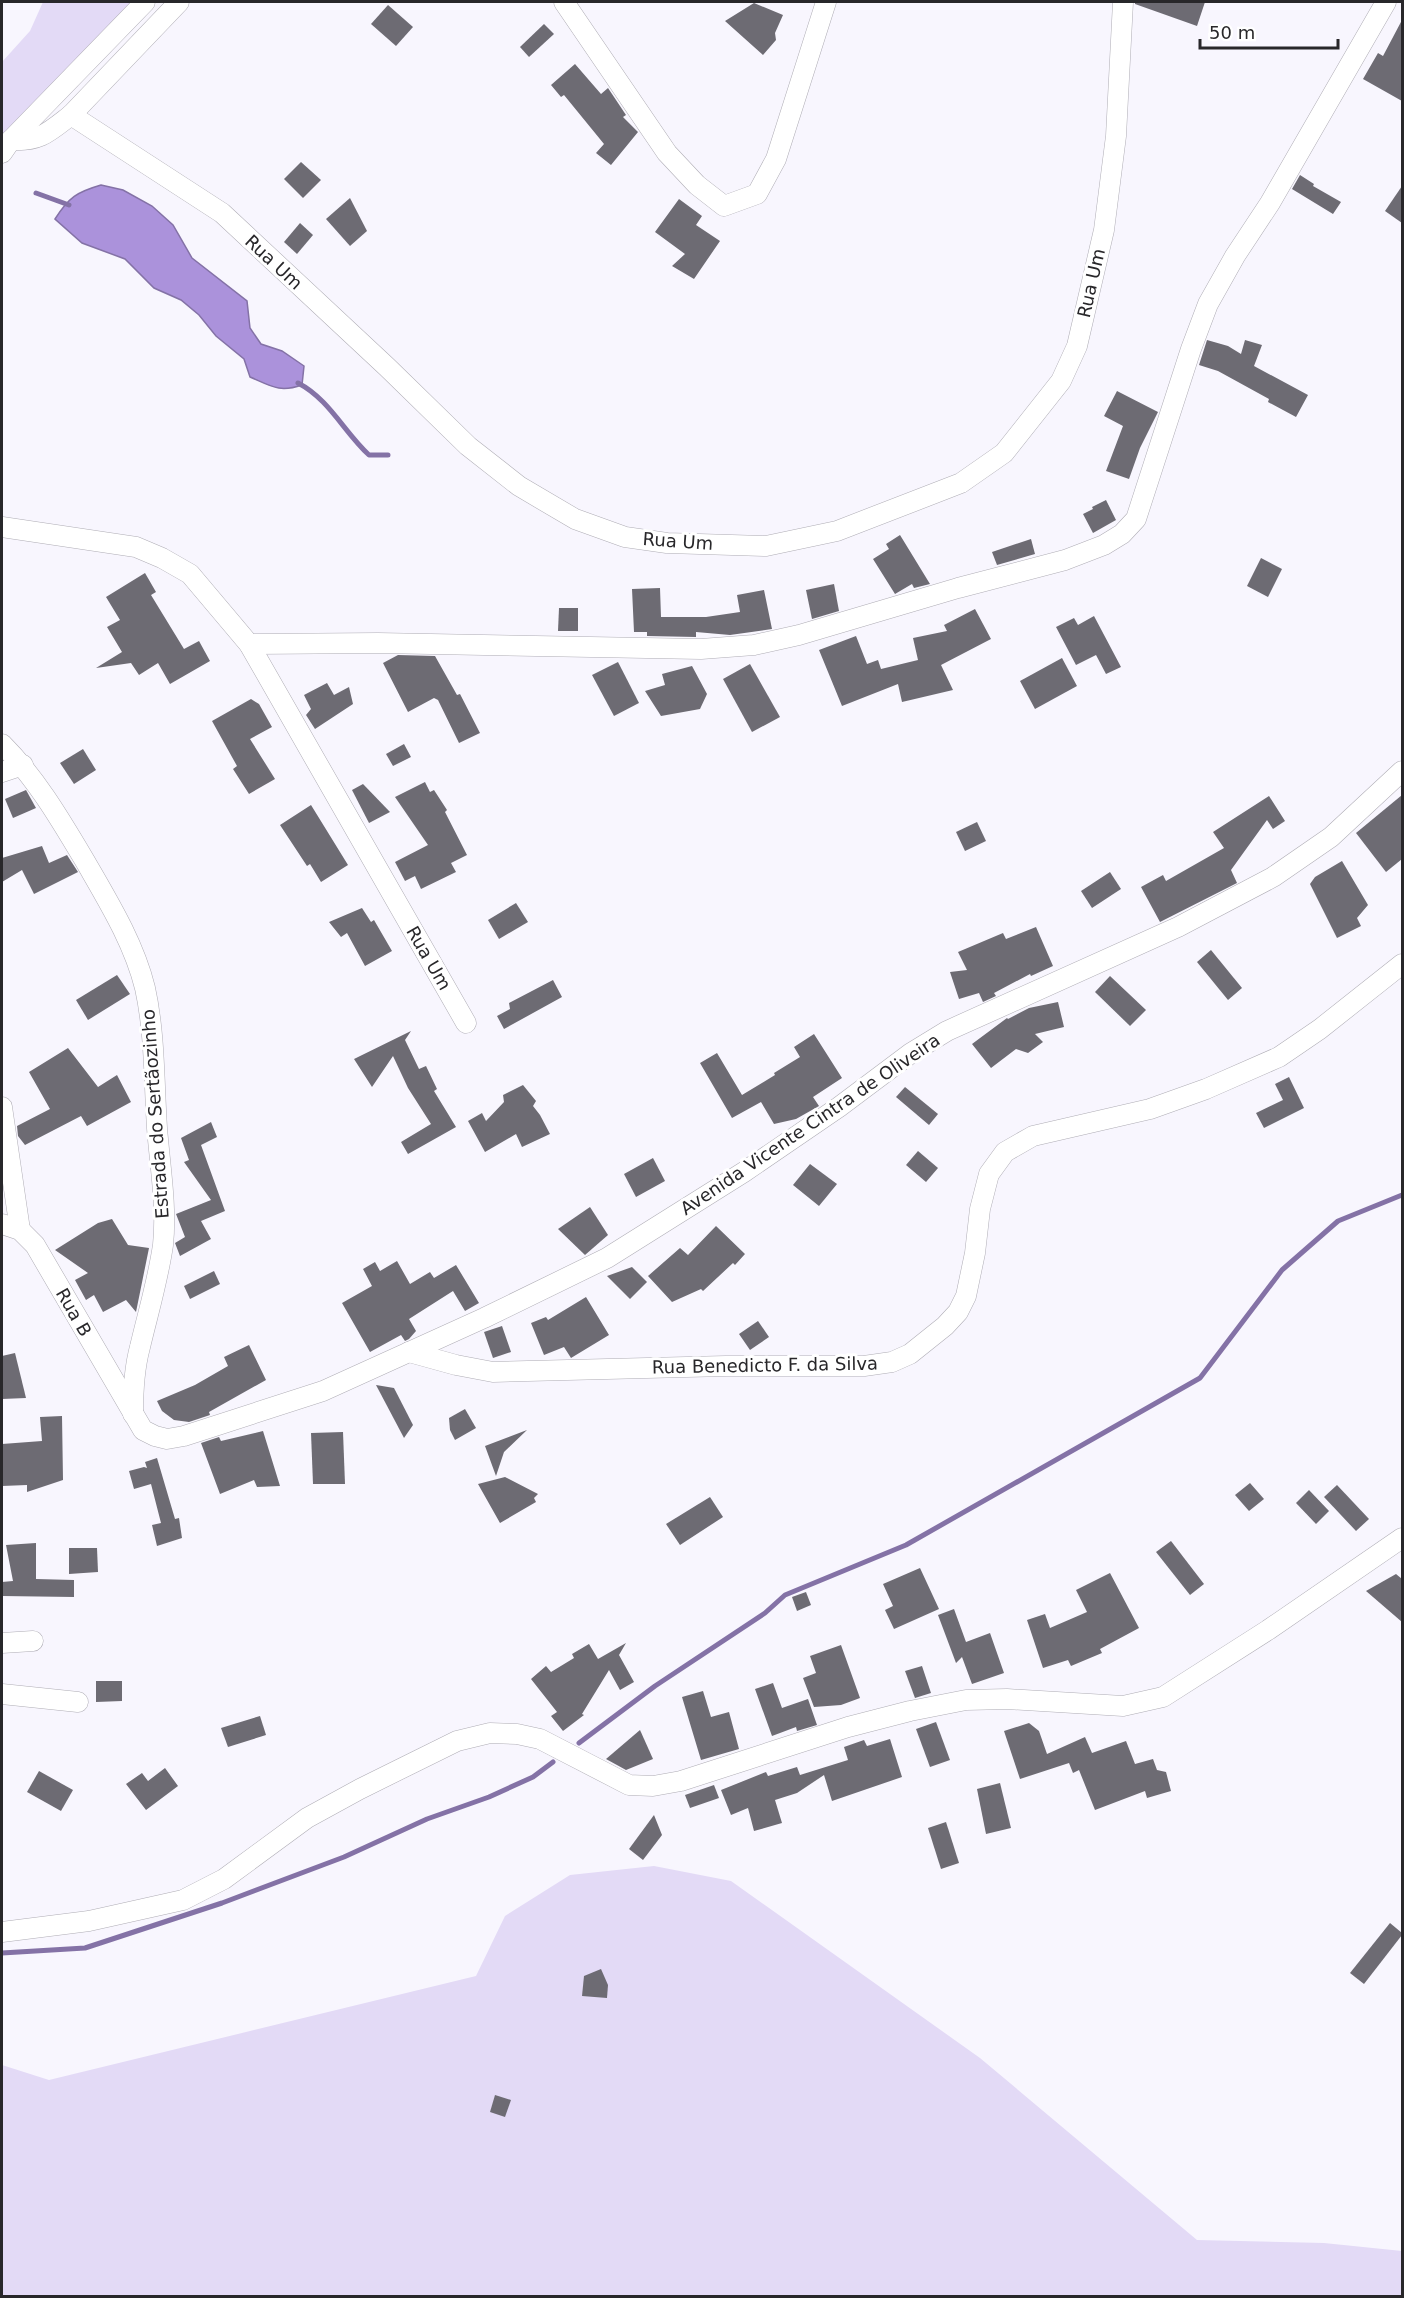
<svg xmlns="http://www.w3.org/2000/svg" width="1404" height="2298" viewBox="0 0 1404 2298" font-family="'DejaVu Sans',sans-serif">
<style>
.green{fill:#e3daf6}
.water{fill:#ab92db;stroke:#8472a6;stroke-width:1.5}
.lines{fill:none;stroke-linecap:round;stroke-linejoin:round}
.stream{stroke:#8472a6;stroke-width:5}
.building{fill:#6d6b73}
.minor-casing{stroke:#afadb5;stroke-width:21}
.minor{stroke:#fff;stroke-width:20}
.labels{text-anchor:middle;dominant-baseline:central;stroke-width:6;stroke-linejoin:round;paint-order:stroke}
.street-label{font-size:18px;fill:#28272a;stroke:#fff}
</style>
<rect width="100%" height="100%" fill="#f8f6fe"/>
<!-- green -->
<g class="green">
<path d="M43,2H145L2,153V62L30,31Z"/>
<path d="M654,1866L731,1881L980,2058L1197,2240L1324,2243L1402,2251V2296H2V2065L49,2080L476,1976L505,1916L570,1875Z"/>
</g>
<!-- water -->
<path class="water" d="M101,185L123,190L152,206L173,225L192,258L247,301L250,328L261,344L282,351L304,366L302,385C279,393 271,386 250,377L244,359L216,336L199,315L181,300L154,288L125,259L82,243L55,219C69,197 77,192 101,185Z"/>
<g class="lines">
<!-- stream -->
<g class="stream">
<path d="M36,193L69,205"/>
<path d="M298,383C329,399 344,432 369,455H388"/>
<path d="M579,1743L655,1686L765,1613L785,1595L906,1545L1200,1378L1282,1270L1338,1221L1402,1195"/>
<path d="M2,1953L85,1948L222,1903L344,1857L427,1819L489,1797L533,1777L553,1762"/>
</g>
</g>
<!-- building -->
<g class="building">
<path d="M1135,2H1205L1197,26L1135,4Z"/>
<path d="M754,3L783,15L775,33L776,40L763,55L725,21Z"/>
<path d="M388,5L413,27L396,46L371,24Z"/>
<path d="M1402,20V101L1363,79L1378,53L1383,56Z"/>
<path d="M544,24L554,34L529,57L520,47Z"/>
<path d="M575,64L601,94L608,88L626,115L623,117L638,132L611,165L596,153L604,144L564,95L561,97L551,85Z"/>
<path d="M301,162L321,180L303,198L284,179Z"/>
<path d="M1300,175L1314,184L1313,186L1341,202L1333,214L1292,189Z"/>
<path d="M1402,186V223L1385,211Z"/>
<path d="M350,198L367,231L350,246L326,219Z"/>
<path d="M679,199L702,216L696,225L720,241L694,279L672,266L685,254L655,232Z"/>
<path d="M300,223L313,235L297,254L284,242Z"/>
<path d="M1207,340L1228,346L1241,354L1245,340L1262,345L1254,366L1308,395L1296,417L1268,402L1269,399L1218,371L1199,365Z"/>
<path d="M1117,391L1158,412L1140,448L1129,479L1106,471L1123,426L1104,416Z"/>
<path d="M1106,500L1116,520L1093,533L1083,514L1093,509L1092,507Z"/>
<path d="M900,535L930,584L914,588L912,584L895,594L873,559L889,549L886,544Z"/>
<path d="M1031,539L1035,554L997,565L992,552Z"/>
<path d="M1261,558L1282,569L1268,597L1247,586Z"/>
<path d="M145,573L156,592L151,595L184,649L199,641L210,661L170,684L158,663L139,675L131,663L96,668L122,652L107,627L120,620L106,597Z"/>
<path d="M834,584L839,611L812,619L806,590Z"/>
<path d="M660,588L661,617H706L740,612L737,595L764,590L772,629L730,635L696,632V637L647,636V632H634L632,589Z"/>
<path d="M559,608H578V631H558Z"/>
<path d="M975,609L991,639L941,665L953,690L902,702L898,684L842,706L819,650L856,636L867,664L878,660L881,669L918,660L913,638L947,631L944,625Z"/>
<path d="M1094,616L1121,667L1106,674L1096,655L1076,665L1056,627L1074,618L1078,625Z"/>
<path d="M398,655L435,656L457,695L460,694L480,733L459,743L438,700L434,698L408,712L383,663Z"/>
<path d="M1062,658L1077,686L1035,709L1020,681Z"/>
<path d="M618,662L639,703L614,716L592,675Z"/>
<path d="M750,664L780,717L752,732L723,679Z"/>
<path d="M692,666L707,694L700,709L661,716L645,691L665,685L662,674Z"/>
<path d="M327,683L334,695L349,687L353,704L315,729L306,715L311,709L304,695Z"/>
<path d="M251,699L259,704L272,727L250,739L275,779L249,794L233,769L237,766L212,721Z"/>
<path d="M404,744L411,757L393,766L386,754Z"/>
<path d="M83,749L96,770L74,784L60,763Z"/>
<path d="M425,782L430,792L434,790L447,810L445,812L467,855L451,863L456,872L421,889L415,876L405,881L395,862L428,845L395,797Z"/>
<path d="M363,784L390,812L369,823L352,790Z"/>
<path d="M26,790L36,808L13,818L5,799Z"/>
<path d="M1402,795V859L1386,872L1356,833Z"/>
<path d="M1269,796L1285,821L1273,829L1267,820L1231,870L1237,883L1160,922L1141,887L1163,875L1166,881L1224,848L1213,832Z"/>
<path d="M311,805L348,865L321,882L310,864L307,866L280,825Z"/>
<path d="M977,822L986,841L965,851L956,832Z"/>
<path d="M42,846L49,863L67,855L78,872L34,894L22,870L2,882V858Z"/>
<path d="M1342,861L1368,905L1357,918L1361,926L1337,938L1310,884L1315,877Z"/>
<path d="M1110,872L1121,889L1092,908L1081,891Z"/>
<path d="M516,903L528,922L499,939L488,920Z"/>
<path d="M362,908L371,922L374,920L392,951L365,966L347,933L341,937L329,922Z"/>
<path d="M1036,927L1053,966L1031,976L1030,974L994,993L996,996L983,1002L979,993L959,999L950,972L967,970L958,952L1003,933L1006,939Z"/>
<path d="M1211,950L1242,988L1228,1000L1197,962Z"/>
<path d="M117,975L130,994L88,1020L76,1000Z"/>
<path d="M1110,976L1146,1010L1130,1026L1095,992Z"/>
<path d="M553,980L562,997L504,1029L497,1016L510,1009L509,1003Z"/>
<path d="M1058,1002L1064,1027L1035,1034L1043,1042L1028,1053L1016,1049L991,1068L972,1044L1007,1018L1008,1019L1029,1008Z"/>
<path d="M411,1031L405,1040L419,1069L426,1066L437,1089L434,1091L456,1127L408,1154L401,1142L431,1124L408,1088L393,1056L372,1087L354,1059Z"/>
<path d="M814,1034L842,1078L813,1097L819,1106L796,1119L774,1124L761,1102L732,1118L700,1063L717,1053L742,1095L775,1075L774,1073L800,1057L794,1047Z"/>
<path d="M68,1048L98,1087L117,1075L131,1102L87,1126L81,1116L25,1145L18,1136L17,1126L50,1109L29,1072Z"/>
<path d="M1289,1077L1304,1108L1264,1128L1256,1113L1283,1100L1275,1084Z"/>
<path d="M523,1085L536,1101L533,1106L540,1115L550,1134L522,1147L516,1134L485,1152L468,1121L482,1113L486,1121L504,1102L503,1095Z"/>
<path d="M905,1087L938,1114L929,1125L896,1097Z"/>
<path d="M211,1122L217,1137L201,1145L225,1211L201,1221L211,1239L180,1256L175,1243L185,1237L176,1214L211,1200L184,1162L189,1160L181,1138Z"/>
<path d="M918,1151L938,1168L926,1182L906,1165Z"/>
<path d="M653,1158L665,1181L636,1197L624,1174Z"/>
<path d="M810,1164L837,1184L819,1206L793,1185Z"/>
<path d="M590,1207L608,1235L585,1255L558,1229Z"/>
<path d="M112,1219L128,1245L149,1248L136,1312L126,1300L103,1312L94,1295L86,1300L75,1280L88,1273L55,1250L98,1223Z"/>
<path d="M716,1226L745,1254L735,1265L733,1263L703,1291L701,1289L672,1302L648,1276L680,1248L688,1255Z"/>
<path d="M397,1261L410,1284L430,1272L434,1278L456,1265L479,1303L465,1311L453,1291L409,1319L416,1331L409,1339L405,1341L401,1335L370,1352L342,1303L372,1286L363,1269L375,1262L380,1271Z"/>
<path d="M632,1267L647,1282L630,1299L607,1276Z"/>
<path d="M214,1271L220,1284L190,1299L184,1286Z"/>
<path d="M586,1297L609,1335L571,1358L564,1347L544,1355L531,1323L546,1317L548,1320Z"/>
<path d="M758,1321L769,1337L750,1350L739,1334Z"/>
<path d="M502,1326L511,1352L493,1358L484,1332Z"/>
<path d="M249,1345L266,1380L209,1412L210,1415L189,1422L174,1420L162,1411L157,1401L195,1385L228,1366L224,1357Z"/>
<path d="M15,1353L26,1398L2,1399V1356Z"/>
<path d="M376,1385L394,1388L413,1425L404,1438Z"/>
<path d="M465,1409L476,1428L455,1440L450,1430L449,1418Z"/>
<path d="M62,1416L63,1480L27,1492V1485L2,1486V1444L42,1441L40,1417Z"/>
<path d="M527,1430L504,1452L496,1476L485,1446Z"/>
<path d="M263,1431L280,1486L257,1487L254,1480L220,1494L201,1443L219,1437L221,1441Z"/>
<path d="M343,1432L345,1484H313L311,1433Z"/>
<path d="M157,1458L175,1519L179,1518L182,1538L157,1546L152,1525L161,1523L151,1484L134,1489L129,1471L144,1467L147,1468L145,1462Z"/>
<path d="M505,1477L538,1494L534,1498L536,1502L500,1523L478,1484Z"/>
<path d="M1250,1483L1264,1499L1249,1511L1235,1495Z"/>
<path d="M1337,1485L1369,1519L1356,1531L1324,1497Z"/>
<path d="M1309,1490L1329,1511L1316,1524L1296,1503Z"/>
<path d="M710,1497L723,1517L680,1545L666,1524Z"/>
<path d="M1171,1541L1204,1584L1190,1595L1156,1552Z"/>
<path d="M36,1543V1579L74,1580V1597L2,1596V1582L13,1581L6,1545Z"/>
<path d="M69,1548H97L98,1572L69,1574Z"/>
<path d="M920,1568L939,1609L894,1629L885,1610L893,1606L883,1584Z"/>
<path d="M1110,1573L1139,1628L1100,1649L1102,1653L1071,1666L1068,1660L1043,1668L1027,1620L1045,1614L1050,1628L1087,1612L1076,1590Z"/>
<path d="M1396,1574L1402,1579V1622L1366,1591Z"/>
<path d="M806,1592L811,1605L797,1611L792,1597Z"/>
<path d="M954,1609L966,1642L990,1633L1004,1673L972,1684L962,1657L956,1663L938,1615Z"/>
<path d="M626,1643L619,1655L634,1682L620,1690L609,1670L582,1714L584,1715L563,1731L551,1716L557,1712L531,1679L546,1666L551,1672L574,1658L572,1654L589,1644L598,1659Z"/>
<path d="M841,1645L860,1698L841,1705L814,1707L803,1678L816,1673L810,1656Z"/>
<path d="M922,1666L931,1693L915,1698L905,1671Z"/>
<path d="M96,1681H122V1701L96,1702Z"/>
<path d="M773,1683L782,1708L808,1699L817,1725L797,1731L796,1727L772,1736L755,1689Z"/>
<path d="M703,1691L711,1717L729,1712L739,1749L701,1760L682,1697Z"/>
<path d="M260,1716L266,1735L228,1747L221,1728Z"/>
<path d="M936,1722L950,1760L930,1767L916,1729Z"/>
<path d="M1029,1723L1039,1731L1047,1754L1085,1737L1092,1753L1126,1741L1135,1764L1153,1759L1157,1770L1166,1772L1171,1791L1147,1798L1145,1791L1095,1810L1079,1770L1073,1773L1069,1763L1020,1779L1004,1731Z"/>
<path d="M640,1730L653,1759L626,1770L606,1759Z"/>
<path d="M890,1739L902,1777L832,1801L824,1775L797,1793L775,1800L782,1823L754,1831L748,1808L731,1815L721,1790L766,1772L768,1776L797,1767L800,1775L848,1760L844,1747L864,1740L867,1746Z"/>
<path d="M165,1768L178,1786L146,1810L126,1784L142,1773L148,1781Z"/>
<path d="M39,1771L73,1790L61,1811L27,1792Z"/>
<path d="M1000,1783L1011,1828L986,1834L977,1789Z"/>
<path d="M714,1785L719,1798L690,1808L685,1795Z"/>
<path d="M654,1815L662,1835L643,1860L629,1849Z"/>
<path d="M946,1822L959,1863L941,1869L928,1828Z"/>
<path d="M1390,1923L1402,1933V1935L1364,1984L1350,1973Z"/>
<path d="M601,1969L608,1985L607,1998L582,1996L584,1976Z"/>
<path d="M495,2095L511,2100L505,2117L490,2112Z"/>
</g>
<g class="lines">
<defs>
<g id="minor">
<path d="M564,2L667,153L697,185L724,206L757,194L776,159L826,2"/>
<path d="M71,115L179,2"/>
<path d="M11,140C40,142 49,132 71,115L222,213L387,367L468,446L519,486L575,519L625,537L667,543L766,546L837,531L961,483L1004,453L1061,381L1077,346L1104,230L1116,136L1123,2"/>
<path d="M2,153L11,140L145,2"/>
<path d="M2,527L136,547L162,558L190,574L249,644L466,1023"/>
<path d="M249,644L378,643L701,649L754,645L799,635L958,588L1065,560L1104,545L1122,534L1136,519L1191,349L1208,304L1235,256L1270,203L1386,2"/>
<path d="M2,744C36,778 60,819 85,861C108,901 134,943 145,988C155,1033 154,1082 157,1128C160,1166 167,1207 163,1245C158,1280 148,1313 140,1347C134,1369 133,1392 133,1414"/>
<path d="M2,772L23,765"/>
<path d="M2,1107L20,1230"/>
<path d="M2,1224L20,1230L35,1245L143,1430L155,1436L167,1439L184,1436L323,1391L484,1318L607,1258L744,1172L839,1107L911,1053L947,1031L1178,927L1273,877L1331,837L1402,771"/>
<path d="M409,1352L456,1365L493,1372L726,1366H864L892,1362L910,1354L945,1326L958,1312L966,1296L975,1253L980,1209L989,1174L1005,1152L1033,1136L1150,1109L1206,1089L1279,1057L1320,1029L1402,964"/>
<path d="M2,1643L33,1641"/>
<path d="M2,1694L78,1702"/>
<path d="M2,1932L89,1921L183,1900L224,1879L307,1818L360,1789L457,1741L490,1733L517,1734L540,1739L629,1785L653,1786L681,1781L848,1727L910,1711L966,1700L1007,1699L1123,1706L1163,1697L1268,1630L1402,1538"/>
</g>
</defs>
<!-- minor casing -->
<use href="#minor" class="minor-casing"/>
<!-- minor -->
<use href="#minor" class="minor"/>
</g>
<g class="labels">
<!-- street labels -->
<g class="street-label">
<text transform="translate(274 262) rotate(43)">Rua Um</text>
<text transform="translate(1091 283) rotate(-77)">Rua Um</text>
<text transform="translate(678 541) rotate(4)">Rua Um</text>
<text transform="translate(429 958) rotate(60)">Rua Um</text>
<text transform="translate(155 1114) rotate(-94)">Estrada do Sertãozinho</text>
<text transform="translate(810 1124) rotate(-34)">Avenida Vicente Cintra de Oliveira</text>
<text transform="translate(74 1312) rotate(60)">Rua B</text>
<text transform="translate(765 1365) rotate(-1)">Rua Benedicto F. da Silva</text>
</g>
</g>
<!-- border -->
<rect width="1404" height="2298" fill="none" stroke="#28272a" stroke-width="6"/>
<!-- scale -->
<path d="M1200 39v9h138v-9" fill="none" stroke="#28272a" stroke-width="3"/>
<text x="1209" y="39" font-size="18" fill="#28272a" stroke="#ffffff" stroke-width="4.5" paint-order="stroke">50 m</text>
</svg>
